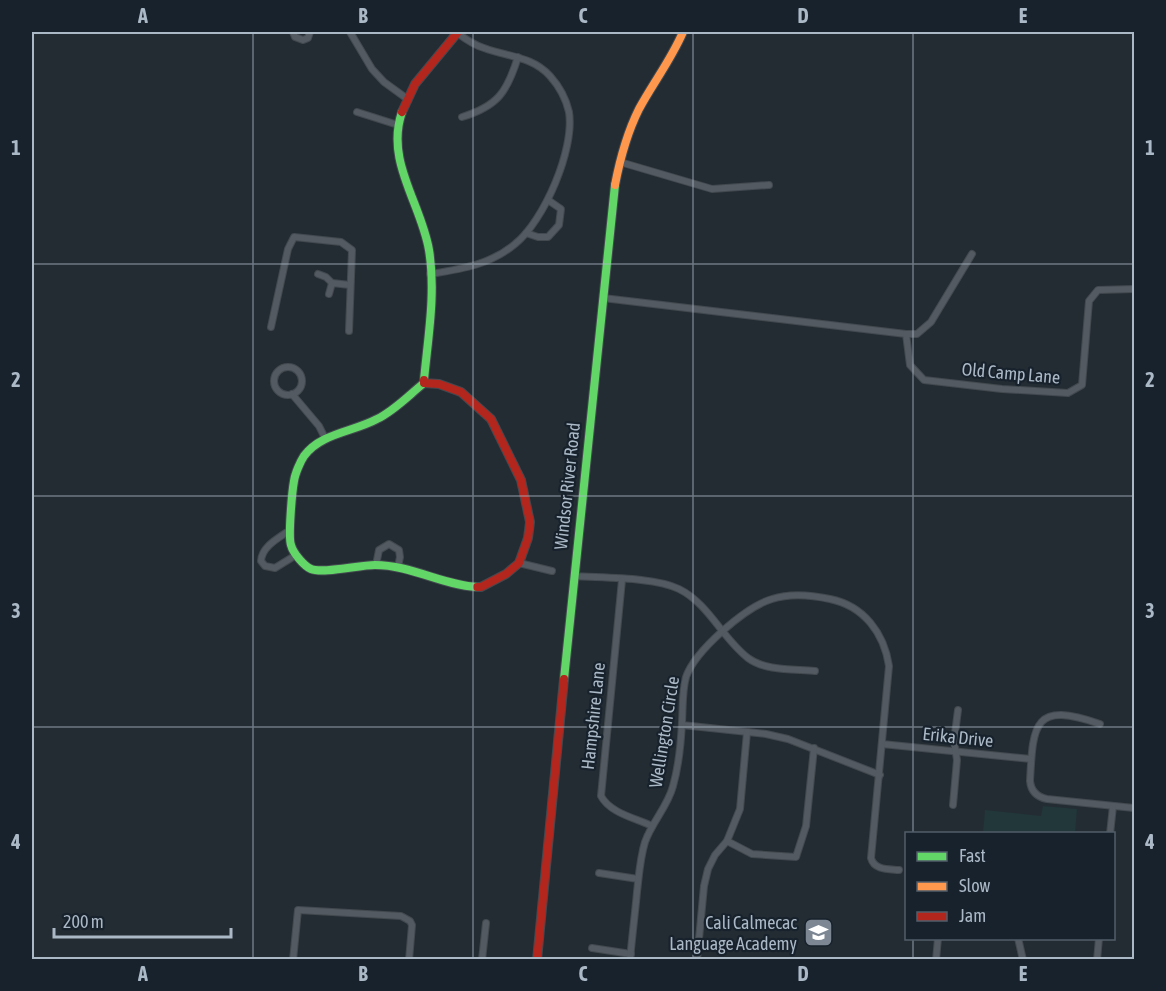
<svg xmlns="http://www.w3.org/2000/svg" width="1166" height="991" viewBox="0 0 1166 991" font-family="'Asap Condensed',sans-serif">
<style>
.green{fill:#213739}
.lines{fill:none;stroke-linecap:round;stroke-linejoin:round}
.street-casing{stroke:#42494f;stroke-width:8}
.fast-casing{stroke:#42494f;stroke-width:10}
.slow-casing{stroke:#42494f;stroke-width:10}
.jam-casing{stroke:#42494f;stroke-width:10}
.street{stroke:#535a61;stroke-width:6}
.fast{stroke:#63d668;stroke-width:8}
.slow{stroke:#ff974d;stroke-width:8}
.jam{stroke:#b3261e;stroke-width:8}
.grid{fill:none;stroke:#abb8c6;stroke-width:1.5;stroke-opacity:0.55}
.labels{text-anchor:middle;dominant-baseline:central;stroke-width:4.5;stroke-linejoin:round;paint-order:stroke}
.street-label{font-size:18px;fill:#abb8c6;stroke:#17222d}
.poi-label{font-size:18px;fill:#abb8c6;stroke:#17222d;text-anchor:end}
.neatline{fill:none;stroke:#abb8c6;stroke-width:2}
.grid-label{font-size:20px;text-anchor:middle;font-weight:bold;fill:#abb8c6}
</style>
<rect width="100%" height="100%" fill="#242c33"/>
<!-- green -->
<path class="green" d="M1043,806L1077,809L1075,833H983L985,810L1041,816Z"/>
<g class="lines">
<defs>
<g id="street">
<path d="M293,32L295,37L303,40L308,38L310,32"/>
<path d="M350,32L372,69L384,82L406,98"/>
<path d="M357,112L398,125"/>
<path d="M462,117C498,106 507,92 518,57"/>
<path d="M620,162L712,189L769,185"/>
<path d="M526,233L538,237H548L559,225L561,209L548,200"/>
<path d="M318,274L326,277L332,283"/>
<path d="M430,274C461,269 490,265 515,244C544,221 575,149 569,112C566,99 559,86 550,76C532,56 508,57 484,48C473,45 464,38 456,32"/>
<path d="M329,294L332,283L350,285"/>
<path d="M603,298L906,334L910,365L924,380L1002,389L1068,393L1082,385L1089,301L1098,290L1134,289"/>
<path d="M271,327L288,249L294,237L341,242L352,250L349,331"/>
<path d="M906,334H917L931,322L972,254"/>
<circle cx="288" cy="381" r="14"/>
<path d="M292,394L319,426L325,438"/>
<path d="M290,530C279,538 262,546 261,561L265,566L275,568L296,555"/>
<path d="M519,563L552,571"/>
<path d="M376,565L379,550L389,544L399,550L400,557L398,567"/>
<path d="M574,576C603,578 655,577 679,589C709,604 722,638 748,658C765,671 794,669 815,671"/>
<path d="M622,580L601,796C610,813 635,818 652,826"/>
<path d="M1100,724C1034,701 1033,723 1030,781C1031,791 1037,797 1047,799L1134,808"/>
<path d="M682,725L766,734L788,739L880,775"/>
<path d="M882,744L1031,759"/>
<path d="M953,805L957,760L954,741L958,710"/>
<path d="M1110,834L1113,806"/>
<path d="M727,841L752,854L796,857L806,826L814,748"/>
<path d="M599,873L638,879"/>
<path d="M1018,938L1023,960"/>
<path d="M592,948L631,954"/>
<path d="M293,960L298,910L401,916L410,921L412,925L409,960"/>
<path d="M482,960L486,923"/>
<path d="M630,960C632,937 635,914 637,892C639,875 640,858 645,842C652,822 668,806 673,786C679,765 681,743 682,722C683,707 682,692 686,677C695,651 745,607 772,599C790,593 812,595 830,599C864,606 884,633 889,666L871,858C874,870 888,869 899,870"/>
<path d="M697,960L704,886L708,869L715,855L727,841L740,809L747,732"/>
<path d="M936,960L938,938"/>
<path d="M1097,960L1099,938"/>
</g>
<g id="fast">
<path d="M402,112C385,161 421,203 429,250C436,293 428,337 424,380"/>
<path d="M424,383C409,395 394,411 377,419C353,432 321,433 304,456C300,462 295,474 294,481C292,492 288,537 291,545C293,553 304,566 311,569C323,574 359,565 375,565C411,565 442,585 477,587"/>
<path d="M564,679L615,185"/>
</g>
<path id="slow" d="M615,185C620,159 627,133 639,109C653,83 671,60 683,32"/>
<g id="jam">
<path d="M402,112L415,84L458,32"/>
<path d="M424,380V383L439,384L461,392L491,419L521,480L530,522L528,538L519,563L506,574L481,587H477"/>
<path d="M537,960L564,679"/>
</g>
</defs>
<!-- street casing -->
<use href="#street" class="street-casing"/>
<!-- fast casing -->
<use href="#fast" class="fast-casing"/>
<!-- slow casing -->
<use href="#slow" class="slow-casing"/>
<!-- jam casing -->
<use href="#jam" class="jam-casing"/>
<!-- street -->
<use href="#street" class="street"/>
<!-- fast -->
<use href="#fast" class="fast"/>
<!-- slow -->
<use href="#slow" class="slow"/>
<!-- jam -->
<use href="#jam" class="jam"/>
</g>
<!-- grid -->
<path class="grid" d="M253,32V960M473,32V960M693,32V960M913,32V834M32,264H1134M32,496H1134M32,727H1134M913,938V960"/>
<!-- icons -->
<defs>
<symbol id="school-square" viewBox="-11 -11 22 22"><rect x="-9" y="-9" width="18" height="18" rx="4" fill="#7c8793" stroke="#17222d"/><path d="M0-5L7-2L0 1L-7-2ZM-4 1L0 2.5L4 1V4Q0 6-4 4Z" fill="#fff"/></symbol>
</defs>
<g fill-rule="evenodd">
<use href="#school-square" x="802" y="916" width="33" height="33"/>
</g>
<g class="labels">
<!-- street labels -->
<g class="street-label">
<text transform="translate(1011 373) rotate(5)">Old Camp Lane</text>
<text transform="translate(567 486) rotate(-84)">Windsor River Road</text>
<text transform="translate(593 716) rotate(-84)">Hampshire Lane</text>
<text transform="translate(664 732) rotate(-81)">Wellington Circle</text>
<text transform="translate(958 737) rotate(6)">Erika Drive</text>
</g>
<!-- poi labels -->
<g class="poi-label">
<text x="797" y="922">Cali Calmecac<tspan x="797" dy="21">Language Academy</tspan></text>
</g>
</g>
<!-- border -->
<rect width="1166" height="991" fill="none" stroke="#17222d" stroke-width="66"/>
<!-- legend -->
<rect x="905" y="832" width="210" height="108" fill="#17222d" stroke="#525e6a" stroke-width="1.5"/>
<rect x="917" y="852" width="30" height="9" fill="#63d668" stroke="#525e6a" stroke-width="1.5"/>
<text x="959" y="862" font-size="18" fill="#abb8c6">Fast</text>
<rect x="917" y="882" width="30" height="9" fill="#ff974d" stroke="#525e6a" stroke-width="1.5"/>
<text x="959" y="892" font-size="18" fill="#abb8c6">Slow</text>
<rect x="917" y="912" width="30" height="9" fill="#b3261e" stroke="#525e6a" stroke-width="1.5"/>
<text x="959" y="922" font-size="18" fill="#abb8c6">Jam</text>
<!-- scale -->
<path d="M54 928v9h177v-9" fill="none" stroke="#abb8c6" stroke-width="3"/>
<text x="63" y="928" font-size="18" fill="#abb8c6" stroke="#17222d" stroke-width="4.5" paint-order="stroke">200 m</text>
<rect x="33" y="33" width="1100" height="925" class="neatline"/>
<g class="grid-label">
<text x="143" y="23">A</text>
<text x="363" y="23">B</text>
<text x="583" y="23">C</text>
<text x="803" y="23">D</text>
<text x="1023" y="23">E</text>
<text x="16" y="155">1</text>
<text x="1150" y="155">1</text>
<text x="16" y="387">2</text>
<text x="1150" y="387">2</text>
<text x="16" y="618">3</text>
<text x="1150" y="618">3</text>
<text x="16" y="849">4</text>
<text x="1150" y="849">4</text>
<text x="143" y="981">A</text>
<text x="363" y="981">B</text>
<text x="583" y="981">C</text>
<text x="803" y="981">D</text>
<text x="1023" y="981">E</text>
</g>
</svg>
